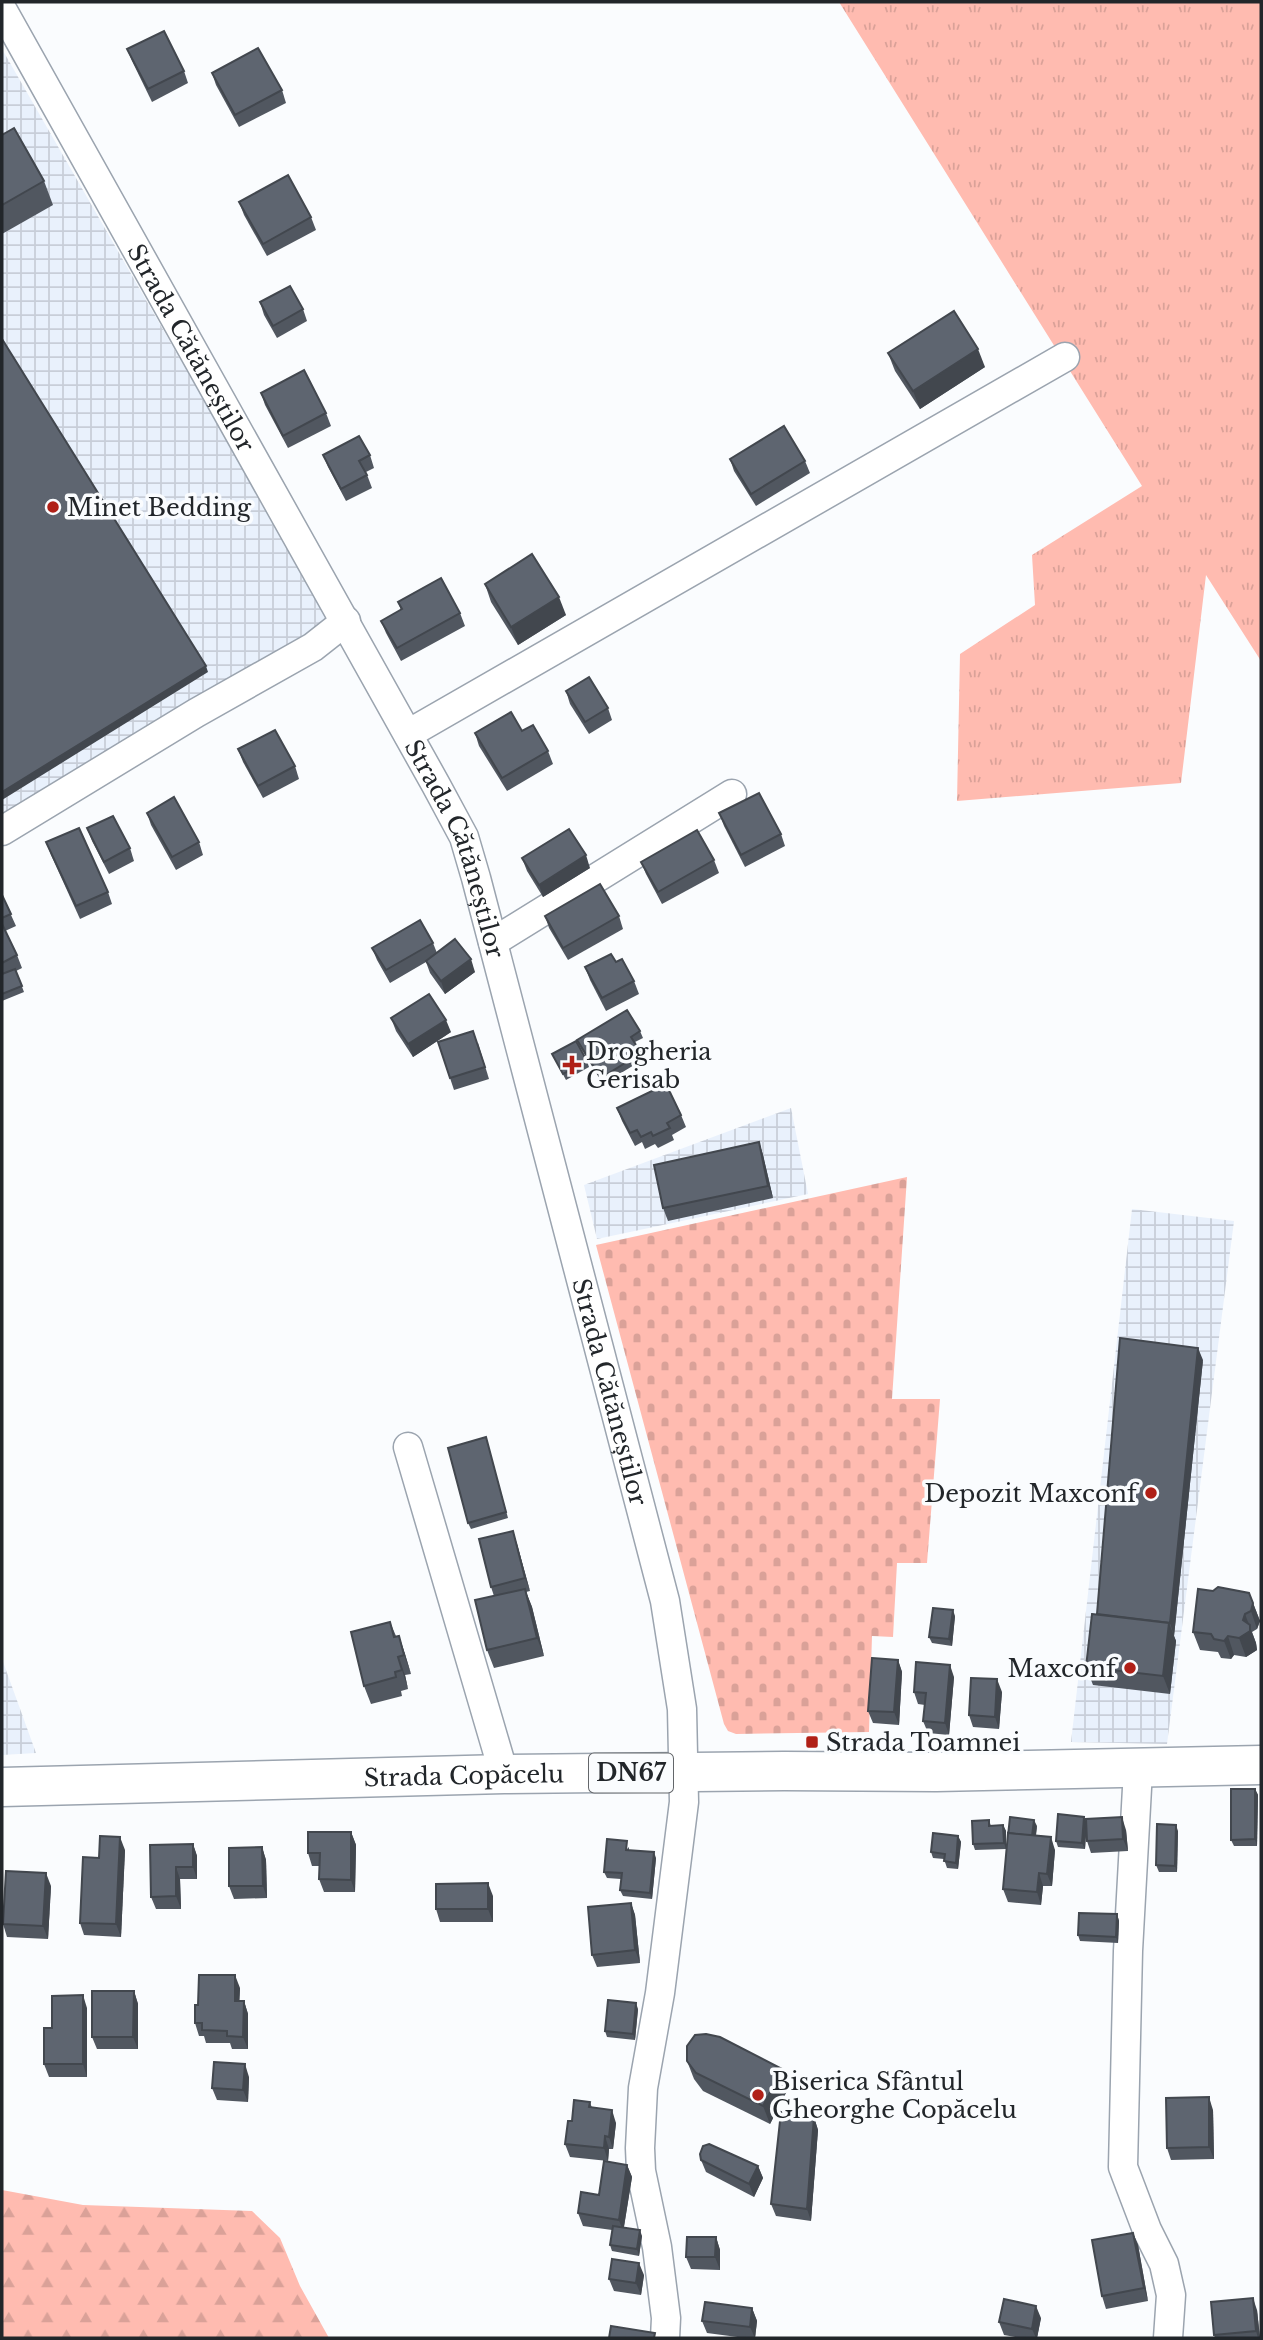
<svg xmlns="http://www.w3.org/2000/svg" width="1263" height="2340" viewBox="0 0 1263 2340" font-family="'Libre Baskerville',serif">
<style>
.industrial{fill:url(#industrial-grid)}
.grass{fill:url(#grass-tufts)}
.forest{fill:url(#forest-firs)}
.cemetery{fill:url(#cemetery-stones)}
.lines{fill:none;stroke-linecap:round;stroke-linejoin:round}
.street-casing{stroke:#9ba4af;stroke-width:31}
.primary-casing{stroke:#9ba4af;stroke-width:41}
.street{stroke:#fff;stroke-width:28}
.primary{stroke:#fff;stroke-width:38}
.wall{fill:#515760}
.shaded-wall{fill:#42474e}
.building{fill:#5e6570;stroke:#42474e;stroke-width:2}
.poi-dot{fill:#b02017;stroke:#fafcfe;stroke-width:2.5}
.labels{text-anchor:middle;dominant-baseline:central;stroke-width:7;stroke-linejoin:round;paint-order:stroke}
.shield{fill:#fafcfe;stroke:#63666a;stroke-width:2}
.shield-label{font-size:23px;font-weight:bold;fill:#22262a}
.street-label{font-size:24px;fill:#22262a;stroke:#fafcfe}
.poi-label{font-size:24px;fill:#22262a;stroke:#fafcfe;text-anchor:start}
</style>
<defs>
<pattern id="industrial-grid" width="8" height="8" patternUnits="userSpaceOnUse" patternTransform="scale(1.75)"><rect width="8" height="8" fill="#e9f1fc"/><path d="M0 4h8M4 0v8" fill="none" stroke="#c8ced8"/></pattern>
<pattern id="grass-tufts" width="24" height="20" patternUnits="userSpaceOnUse" patternTransform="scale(1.75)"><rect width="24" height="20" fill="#ffbbb0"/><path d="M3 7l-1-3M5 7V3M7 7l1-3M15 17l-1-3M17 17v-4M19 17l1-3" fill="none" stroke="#daa198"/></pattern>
<pattern id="forest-firs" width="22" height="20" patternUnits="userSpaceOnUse" patternTransform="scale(1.75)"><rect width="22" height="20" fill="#ffbbb0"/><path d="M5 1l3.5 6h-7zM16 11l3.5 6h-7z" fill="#daa198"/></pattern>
<pattern id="cemetery-stones" width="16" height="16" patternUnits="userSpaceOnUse" patternTransform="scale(1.75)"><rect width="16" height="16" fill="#ffbbb0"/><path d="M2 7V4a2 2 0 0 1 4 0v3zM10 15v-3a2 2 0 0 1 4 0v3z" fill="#daa198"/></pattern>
</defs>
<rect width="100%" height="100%" fill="#fafcfe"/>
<!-- industrial -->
<g class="industrial">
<path d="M2,49L332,624L2,824Z"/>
<path d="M791,1108L808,1194L597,1239L584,1185Z"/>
<path d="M1132,1209L1234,1221L1167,1744L1071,1742Z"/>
<path d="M2,1659L36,1753L2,1755Z"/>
</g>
<!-- grass -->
<path class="grass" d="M839,2H1261V661L1206,575L1181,783L957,801L960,654L1035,605L1032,555L1142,486Z"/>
<!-- forest -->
<path class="forest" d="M2,2190L83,2205L252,2211L280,2238L300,2286L329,2338H2Z"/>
<!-- cemetery -->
<path class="cemetery" d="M907,1177L892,1399H940L927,1563H897L893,1637L872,1636L869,1732L736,1734L728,1731L724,1724L596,1245Z"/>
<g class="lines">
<defs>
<g id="street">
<path id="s1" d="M2,9L436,785L464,837L476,878L665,1601L682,1709L684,1802L660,1993L643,2088L640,2148L641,2171L657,2247L666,2318L665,2338"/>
<path d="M408,734L1065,357"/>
<path d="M2,831L196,713L313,647L346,621"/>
<path d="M493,942L732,794"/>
<path d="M408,1447L504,1774"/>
<path d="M1138,1770L1128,1951L1123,2167L1147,2230L1164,2264L1171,2295L1168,2338"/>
</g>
<g id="primary">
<path id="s2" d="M2,1787L504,1774L784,1771L936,1772L1261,1765"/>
</g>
</defs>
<!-- street casing -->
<use href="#street" class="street-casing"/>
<!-- primary casing -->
<use href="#primary" class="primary-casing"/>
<!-- street -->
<use href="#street" class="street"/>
<!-- primary -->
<use href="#primary" class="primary"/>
</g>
<!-- wall -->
<g class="wall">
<path d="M127,49L184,71L188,83L152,102L132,61Z"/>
<path d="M212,73L282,90L286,103L239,127L216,85Z"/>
<path d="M2,135L44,181L53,205L2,234Z"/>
<path d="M239,202L311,217L316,230L267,256L244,215Z"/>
<path d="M260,302L303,309L307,321L277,338L264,315Z"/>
<path d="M888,353L985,367L920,409L895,371Z"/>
<path d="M261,393L326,413L331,426L288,448L265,405Z"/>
<path d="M323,455H370L374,468L366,472L372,488L346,501L328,467Z"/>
<path d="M730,459L805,461L810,473L756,506L734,471Z"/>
<path d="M485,584L566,615L518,645L491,602Z"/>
<path d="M398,602L460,613L465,626L401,661L386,633L381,621L401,610Z"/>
<path d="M566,691L608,708L612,720L589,734L570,704Z"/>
<path d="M522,731L548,751L553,764L507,791L479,746L475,733Z"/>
<path d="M238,749L295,766L299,779L263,798L243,762Z"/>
<path d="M147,813L199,842L203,855L176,870L151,825Z"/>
<path d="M719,813L781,834L785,846L745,867L724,826Z"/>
<path d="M87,828L130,848L134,861L109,874L92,841Z"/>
<path d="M46,842L108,892L112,904L80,919L51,855Z"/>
<path d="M522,858L590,868L543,897L527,871Z"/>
<path d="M714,860L719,873L662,904L646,874L641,862Z"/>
<path d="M2,895L16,926L5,931L17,955L22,968L16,971L24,992L2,1001Z"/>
<path d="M545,916H619L623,929L568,960L549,928Z"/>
<path d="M433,943L437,953L475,972L445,994L430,973L426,962L390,983L377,960L372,948Z"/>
<path d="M616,962L634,981L639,994L606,1011L590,980L585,967Z"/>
<path d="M391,1018L451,1032L413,1057L396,1031Z"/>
<path d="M640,1031L643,1038L635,1042L641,1053L644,1059L603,1084L580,1047L577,1040Z"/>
<path d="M478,1043L489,1079L454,1090L450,1078Z"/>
<path d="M552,1054L587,1061L589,1067L566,1080Z"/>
<path d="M617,1108L681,1115L686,1127L672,1135L674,1140L658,1148L655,1144L645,1149L642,1142L635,1146L622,1121Z"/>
<path d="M759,1142L763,1155L773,1198L668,1221L663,1208Z"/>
<path d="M1203,1360L1174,1636L1176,1641L1170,1694L1093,1685L1086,1667Z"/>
<path d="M486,1437L508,1518L471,1529L468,1523Z"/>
<path d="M517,1544L530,1591L526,1592L532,1607L544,1656L494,1668L487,1650L494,1596L491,1587Z"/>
<path d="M1253,1603L1260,1621L1257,1629L1252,1632L1256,1643L1257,1650L1246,1657L1234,1655L1231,1659L1221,1658L1218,1652L1200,1650L1193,1632Z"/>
<path d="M955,1616L952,1646L932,1643L929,1637Z"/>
<path d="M390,1622L396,1636H399L405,1654L411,1674L405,1675L408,1689L401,1691L402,1696L371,1704L364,1686Z"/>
<path d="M898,1660L902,1672L899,1725L873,1723L868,1711Z"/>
<path d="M954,1677L949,1735L928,1733L923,1721L925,1705L918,1704L914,1692Z"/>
<path d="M1002,1692L999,1729L973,1727L969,1715Z"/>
<path d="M1255,1789L1258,1795L1257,1846H1234L1231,1840Z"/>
<path d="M989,1820L991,1826L1003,1825L1006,1831V1849L975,1850L973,1844Z"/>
<path d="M1086,1821L1126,1830L1128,1851L1091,1853L1087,1841L1086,1829L1085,1849L1058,1847L1056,1841Z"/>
<path d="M1037,1826L1036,1836L1055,1850L1052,1886H1043L1041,1905L1008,1902L1003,1889Z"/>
<path d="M1178,1831L1177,1872H1159L1156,1865Z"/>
<path d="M351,1832L356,1845L355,1892H324L319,1879V1866H312L308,1853Z"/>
<path d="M958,1836L961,1842L958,1869L947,1868L944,1859L933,1858L931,1852Z"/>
<path d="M193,1844L197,1856V1879H180L181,1909H156L151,1897Z"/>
<path d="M262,1847L266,1860L267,1898L234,1899L229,1886Z"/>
<path d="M629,1847V1850L656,1858L652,1899L623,1896L620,1890L621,1879L607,1878L604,1872Z"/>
<path d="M125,1850L121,1937L84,1935L80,1923L99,1858Z"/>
<path d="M51,1886L48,1939L7,1937L3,1924Z"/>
<path d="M493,1896V1922H440L436,1909Z"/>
<path d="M631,1903L635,1915L640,1963L597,1967L592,1955Z"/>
<path d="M1117,1914L1119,1921L1118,1943L1080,1941L1078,1935Z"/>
<path d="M240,1988L239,2001H244L248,2014V2049H232L230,2043H206L204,2036H199L195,2023L198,2005Z"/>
<path d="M134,1991L138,2004V2049H97L92,2037Z"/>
<path d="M87,2008V2077H49L44,2064Z"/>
<path d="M638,2009L635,2040L607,2037L605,2031Z"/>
<path d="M687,2061L782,2069L789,2087L770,2124L703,2091L694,2079Z"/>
<path d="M249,2077L248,2102L217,2100L212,2088Z"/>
<path d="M590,2102L592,2108L616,2123L613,2149H609L608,2161L570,2157L565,2144L572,2121Z"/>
<path d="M1213,2110L1214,2159L1171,2160L1167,2148Z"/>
<path d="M814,2117L818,2130L811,2221L776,2216L771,2204Z"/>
<path d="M701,2160L758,2166L763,2178L754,2197L706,2172Z"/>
<path d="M627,2165L632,2177L624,2227L642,2236L639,2256L612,2251L610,2245L612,2230L583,2226L578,2213L599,2195Z"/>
<path d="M1133,2233L1138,2245L1148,2301L1106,2309L1102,2296Z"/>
<path d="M716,2237L720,2250V2270L691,2269L686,2257Z"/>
<path d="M644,2275L641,2295L614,2291L609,2279Z"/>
<path d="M752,2308L757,2321L755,2338H745L707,2333L702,2321Z"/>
<path d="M1257,2310L1260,2338H1215L1214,2335Z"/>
<path d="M1041,2318L1037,2338H1021L1004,2335L999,2322Z"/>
</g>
<!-- shaded-wall -->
<g class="shaded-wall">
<path d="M978,349L985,367L920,409L913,391Z"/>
<path d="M559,597L566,615L518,645L511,627Z"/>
<path d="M206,666L208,672L2,800V792Z"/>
<path d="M586,855L590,868L543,897L539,885Z"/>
<path d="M471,959L475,972L445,994L441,981Z"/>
<path d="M446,1020L451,1032L413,1057L408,1044Z"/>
<path d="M759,1142L763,1155L773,1198L768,1186Z"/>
<path d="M1198,1348L1203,1360L1174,1636L1170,1623Z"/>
<path d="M513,1531L517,1544L530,1591L525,1578Z"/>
<path d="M525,1589L532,1607L544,1656L537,1638Z"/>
<path d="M1253,1603L1260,1621L1257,1629L1251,1611Z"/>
<path d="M953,1610L955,1616L952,1646L949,1639Z"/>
<path d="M1245,1614L1256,1643L1257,1650L1246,1657L1239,1638Z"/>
<path d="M1169,1623L1176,1641L1170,1694L1163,1676Z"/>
<path d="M399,1636L405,1654L411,1674L404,1655Z"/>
<path d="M1228,1636L1234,1655L1231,1659L1224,1641Z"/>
<path d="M398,1657L405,1675L408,1689L402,1670Z"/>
<path d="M898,1660L902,1672L899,1725L894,1712Z"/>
<path d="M950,1665L954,1677L949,1735L945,1723Z"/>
<path d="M997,1679L1002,1692L999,1729L995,1717Z"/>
<path d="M1255,1789L1258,1795L1257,1846L1255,1839Z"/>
<path d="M1084,1817L1087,1823L1085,1849L1082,1843Z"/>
<path d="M1122,1817L1126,1830L1128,1851L1123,1839Z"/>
<path d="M1034,1820L1037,1826L1034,1846L1032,1840Z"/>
<path d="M1003,1825L1006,1831V1849L1004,1843Z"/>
<path d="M1176,1825L1178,1831L1177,1872L1175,1866Z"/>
<path d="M351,1832L356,1845L355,1892L351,1880Z"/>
<path d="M958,1836L961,1842L958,1869L956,1863Z"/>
<path d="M120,1837L125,1850L121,1937L116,1924Z"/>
<path d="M1051,1837L1055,1850L1052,1886L1047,1874Z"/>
<path d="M193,1844L197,1856V1879L193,1867Z"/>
<path d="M262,1847L266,1860L267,1898L263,1886Z"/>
<path d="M654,1852L656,1858L652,1899L650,1893Z"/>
<path d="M176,1867L180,1879L181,1909L176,1896Z"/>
<path d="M46,1873L51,1886L48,1939L43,1926Z"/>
<path d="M1039,1873L1043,1886L1041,1905L1037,1892Z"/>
<path d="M488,1883L493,1896V1922L488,1909Z"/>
<path d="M631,1903L635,1915L640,1963L635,1950Z"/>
<path d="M1117,1914L1119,1921L1118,1943L1116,1937Z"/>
<path d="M235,1975L240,1988L239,2013L235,2001Z"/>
<path d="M134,1991L138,2004V2049L133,2037Z"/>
<path d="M83,1995L87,2008V2077L83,2064Z"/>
<path d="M244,2001L248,2014V2049L243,2037Z"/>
<path d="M636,2003L638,2009L635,2040L633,2034Z"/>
<path d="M245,2064L249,2077L248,2102L243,2090Z"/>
<path d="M782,2069L789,2087L770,2124L763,2106Z"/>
<path d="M1209,2097L1213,2110L1214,2159L1209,2147Z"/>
<path d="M612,2110L616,2123L613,2149L609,2137Z"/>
<path d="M814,2117L818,2130L811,2221L807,2209Z"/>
<path d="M605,2136L609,2149L608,2161L604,2148Z"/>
<path d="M627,2165L632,2177L623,2232L619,2220Z"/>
<path d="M758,2166L763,2178L754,2197L749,2184Z"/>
<path d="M640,2230L642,2236L639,2256L637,2249Z"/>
<path d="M1133,2233L1138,2245L1148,2301L1144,2288Z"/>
<path d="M716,2237L720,2250V2270L715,2257Z"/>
<path d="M639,2263L644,2275L641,2295L636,2283Z"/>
<path d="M1253,2298L1257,2310L1260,2338H1258L1256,2331Z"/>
<path d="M1036,2306L1041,2318L1037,2338H1036L1032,2329Z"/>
<path d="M752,2308L757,2321L755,2338L750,2327Z"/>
</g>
<!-- building -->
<g class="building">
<path d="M164,31L184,71L148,89L127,49Z"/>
<path d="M258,48L282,90L235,115L212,73Z"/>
<path d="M14,128L44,181L2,205V135Z"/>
<path d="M288,175L311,217L263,244L239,202Z"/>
<path d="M290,286L303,309L273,326L260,302Z"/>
<path d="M954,311L978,349L913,391L888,353Z"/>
<path d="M2,339L206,666L2,792Z"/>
<path d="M304,370L326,413L283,436L261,393Z"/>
<path d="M784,426L805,461L751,494L730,459Z"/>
<path d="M359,436L370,455L359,461L367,475L341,489L323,455Z"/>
<path d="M532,554L559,597L511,627L485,584Z"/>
<path d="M441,578L460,613L397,648L381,621L402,609L398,602Z"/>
<path d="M589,677L608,708L585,722L566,691Z"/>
<path d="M511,712L522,731L533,725L548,751L502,778L475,733Z"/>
<path d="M275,730L295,766L258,786L238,749Z"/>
<path d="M759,793L781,834L741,855L719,813Z"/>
<path d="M174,797L199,842L172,857L147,813Z"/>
<path d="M113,816L130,848L104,862L87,828Z"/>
<path d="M79,828L108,892L76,906L46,842Z"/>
<path d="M569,829L586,855L539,885L522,858Z"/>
<path d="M697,830L714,860L658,892L641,862Z"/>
<path d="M600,884L619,916L563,948L545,916Z"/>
<path d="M2,895L11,914L2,918Z"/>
<path d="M420,920L433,943L386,970L372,948Z"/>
<path d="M2,924L17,955L2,963Z"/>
<path d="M455,939L471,959L441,981L426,961Z"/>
<path d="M611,954L616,962L622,959L634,981L602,998L585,967Z"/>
<path d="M15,969L22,986L2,994V974Z"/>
<path d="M429,994L446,1020L408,1044L391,1018Z"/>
<path d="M627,1010L640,1031L631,1037L641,1053L601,1078L577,1040Z"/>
<path d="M473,1031L485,1067L450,1078L438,1042Z"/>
<path d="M576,1041L587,1061L563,1074L552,1054Z"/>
<path d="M666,1084L681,1115L667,1123L670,1128L653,1136L651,1132L641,1137L637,1130L630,1133L617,1108Z"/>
<path d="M759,1142L768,1186L663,1208L654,1165Z"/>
<path d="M1120,1338L1198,1348L1170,1623L1097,1614Z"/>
<path d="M486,1437L506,1512L468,1523L448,1448Z"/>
<path d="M513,1531L525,1578L491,1587L479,1539Z"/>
<path d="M1218,1587L1249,1593L1253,1603L1251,1611L1245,1614L1243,1620L1250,1625V1631L1239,1638L1228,1636L1224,1641L1214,1639L1211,1634L1193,1632L1198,1589L1213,1591Z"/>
<path d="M525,1589L537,1638L487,1650L475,1600Z"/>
<path d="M933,1608L953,1610L949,1639L929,1637Z"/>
<path d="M1092,1614L1169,1623L1163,1676L1086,1667Z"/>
<path d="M390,1622L394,1637L399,1636L404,1655L398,1657L402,1670L395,1672L396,1677L364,1686L351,1632Z"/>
<path d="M872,1658L898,1660L894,1712L868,1711Z"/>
<path d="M916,1662L950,1665L945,1723L923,1721L926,1693L914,1692Z"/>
<path d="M971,1678L997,1679L995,1717L969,1715Z"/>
<path d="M1231,1789H1255V1839L1231,1840Z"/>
<path d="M1058,1814L1084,1817L1082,1843L1056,1841Z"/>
<path d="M1010,1817L1034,1820L1032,1836L1008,1833V1836Z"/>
<path d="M1122,1817L1123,1839L1087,1841L1086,1819Z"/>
<path d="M989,1820V1826L1003,1825L1004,1843L973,1844L972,1821Z"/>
<path d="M1157,1824L1176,1825L1175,1866L1156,1865Z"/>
<path d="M308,1832H351V1880L319,1879L320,1853H308Z"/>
<path d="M933,1833L958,1836L956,1863L944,1861L945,1854L931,1852Z"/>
<path d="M1008,1833L1051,1837L1047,1874L1039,1873L1037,1892L1003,1889Z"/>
<path d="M100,1836L120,1837L116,1924L80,1923L83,1857L99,1858Z"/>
<path d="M607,1839L627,1841L626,1850L654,1852L650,1893L620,1890L622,1873L604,1872Z"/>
<path d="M193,1844V1867H176V1896L151,1897L150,1845Z"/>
<path d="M262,1847L263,1886H229V1848Z"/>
<path d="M6,1871L46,1873L43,1926L3,1924Z"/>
<path d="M488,1883V1909H436V1884Z"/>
<path d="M631,1903L635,1950L592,1955L588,1907Z"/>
<path d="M1079,1913L1117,1914L1116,1937L1078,1935Z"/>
<path d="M199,1975H235V2001H244L243,2037L227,2036V2031L202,2030V2023H195V2005H198Z"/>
<path d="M92,1991H134L133,2037H92Z"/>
<path d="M83,1995V2064H44V2028H52V1996Z"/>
<path d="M608,2000L636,2003L633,2034L605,2031Z"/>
<path d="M706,2034L720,2037L782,2069L763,2106L696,2073L687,2061V2046L695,2035Z"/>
<path d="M214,2062L245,2064L243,2090L212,2088Z"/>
<path d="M1209,2097V2147L1167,2148L1166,2098Z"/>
<path d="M574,2100L590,2102L589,2107L612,2110L609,2137L605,2136L604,2148L565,2144L568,2121H572Z"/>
<path d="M781,2112L814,2117L807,2209L771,2204Z"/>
<path d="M709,2144L758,2166L749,2184L701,2160L700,2154L703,2146Z"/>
<path d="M604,2161L627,2165L619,2220L578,2213L581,2192L599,2195Z"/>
<path d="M613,2226L640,2230L637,2249L610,2245Z"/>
<path d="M1133,2233L1144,2288L1102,2296L1092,2240Z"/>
<path d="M687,2237H716L715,2257H686Z"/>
<path d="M612,2259L639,2263L636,2283L609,2279Z"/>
<path d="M1253,2298L1256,2331L1214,2335L1211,2302Z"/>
<path d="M1004,2299L1036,2306L1032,2329L999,2322Z"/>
<path d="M705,2302L752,2308L750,2327L702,2321Z"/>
<path d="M611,2326L655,2333L654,2338H609Z"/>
</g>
<!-- markers -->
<g class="poi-dot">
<circle cx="53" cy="507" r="7"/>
<path d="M568.5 1054.5h7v7h7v7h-7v7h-7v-7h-7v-7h7z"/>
<circle cx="1151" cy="1493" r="7"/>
<circle cx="1130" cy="1668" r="7"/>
<rect x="805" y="1735" width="14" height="14" rx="3.5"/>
<circle cx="758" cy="2095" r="7"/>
</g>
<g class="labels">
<!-- shield labels -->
<rect class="shield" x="589" y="1753.5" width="84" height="39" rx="5"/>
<g class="shield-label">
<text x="631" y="1773">DN67</text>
</g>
<!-- street labels -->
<g class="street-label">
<text stroke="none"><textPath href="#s1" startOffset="388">Strada Cătăneștilor</textPath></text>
<text stroke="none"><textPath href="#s1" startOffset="956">Strada Cătăneștilor</textPath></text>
<text stroke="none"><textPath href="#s1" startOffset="1522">Strada Cătăneștilor</textPath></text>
<text stroke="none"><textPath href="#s2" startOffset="462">Strada Copăcelu</textPath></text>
</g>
<!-- poi labels -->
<g class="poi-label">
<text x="67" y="507">Minet Bedding</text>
<text x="586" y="1051">Drogheria<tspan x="586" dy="28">Gerisab</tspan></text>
<text x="1137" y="1493" text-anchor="end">Depozit Maxconf</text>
<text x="1116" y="1668" text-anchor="end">Maxconf</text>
<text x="826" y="1742">Strada Toamnei</text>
<text x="772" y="2081">Biserica Sfântul<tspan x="772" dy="28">Gheorghe Copăcelu</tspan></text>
</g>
</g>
<!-- border -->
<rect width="1263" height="2340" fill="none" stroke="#22262a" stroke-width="7"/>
</svg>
